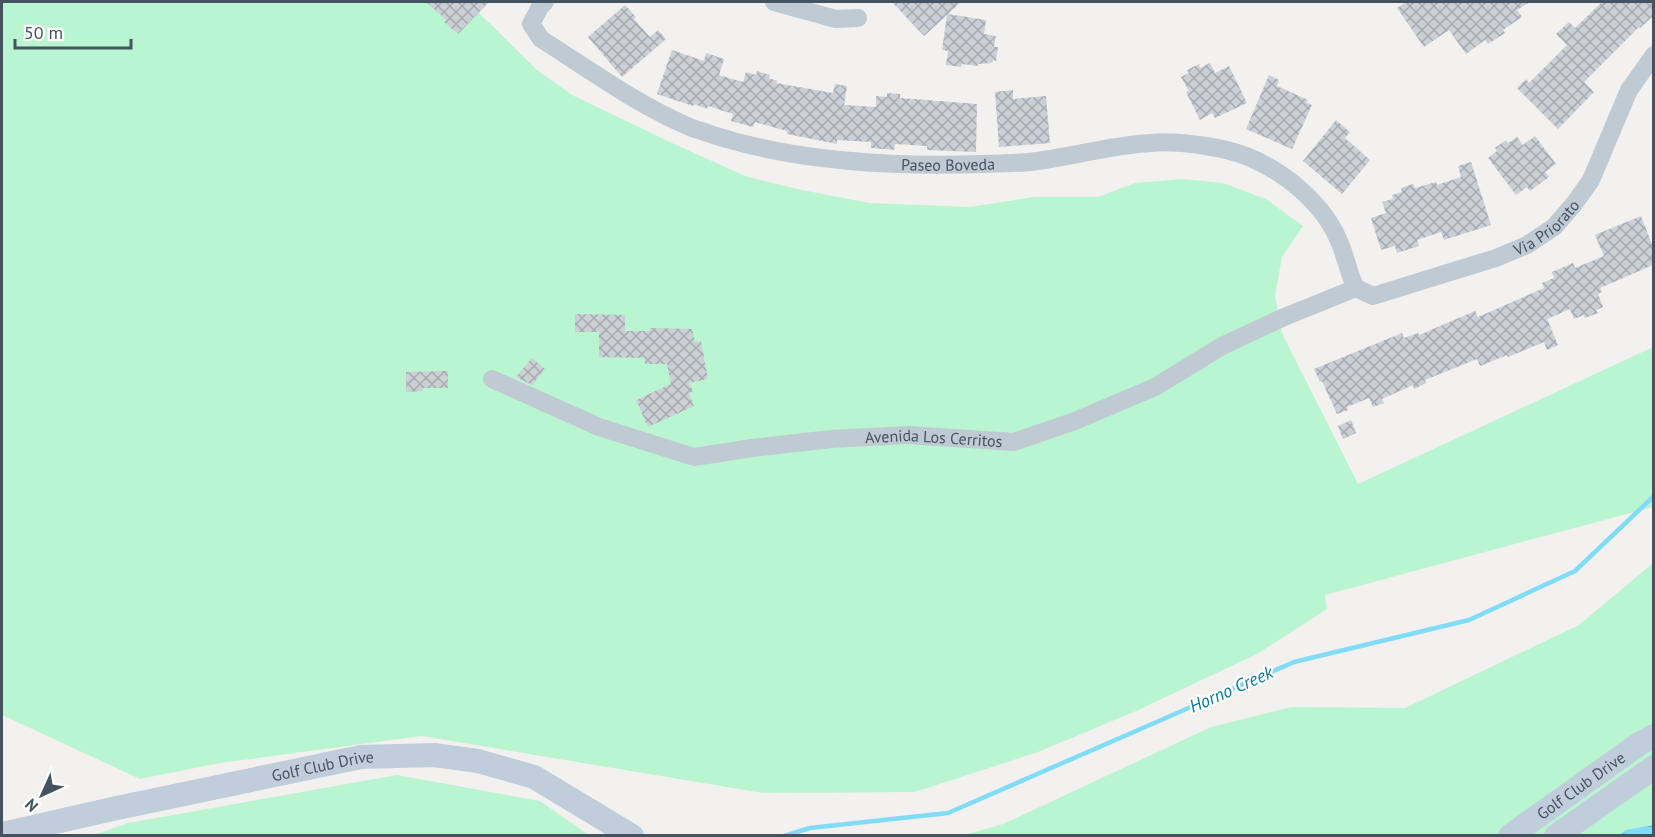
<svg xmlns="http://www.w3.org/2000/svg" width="1655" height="837" viewBox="0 0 1655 837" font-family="'PT Sans',sans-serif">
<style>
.green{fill:#baf5d1}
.water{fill:url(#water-ripples)}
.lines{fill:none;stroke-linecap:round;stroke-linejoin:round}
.stream{stroke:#81dcf7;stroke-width:4.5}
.building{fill:url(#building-cross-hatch)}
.street{stroke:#bfcad3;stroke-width:18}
.secondary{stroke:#c0cddb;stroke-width:24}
.labels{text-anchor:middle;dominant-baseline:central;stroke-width:4.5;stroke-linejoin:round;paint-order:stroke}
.street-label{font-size:16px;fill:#455360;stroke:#fff}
.water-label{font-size:18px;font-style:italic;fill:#037c9f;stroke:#fff}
</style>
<defs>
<pattern id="water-ripples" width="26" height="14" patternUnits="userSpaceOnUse" patternTransform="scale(1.5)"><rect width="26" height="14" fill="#81dcf7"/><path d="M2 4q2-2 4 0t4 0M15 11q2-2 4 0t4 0" fill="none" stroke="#6bb5cb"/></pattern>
<pattern id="building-cross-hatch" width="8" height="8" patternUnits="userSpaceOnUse" patternTransform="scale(1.5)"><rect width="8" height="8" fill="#cbcfd6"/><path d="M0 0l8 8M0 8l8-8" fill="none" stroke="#a7abb1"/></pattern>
</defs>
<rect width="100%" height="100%" fill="#f3f0f0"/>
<!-- green -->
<g class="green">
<path d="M2,2H468L537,70L572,95L670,142L745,176L802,190L869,203L970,207L1034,197H1098L1135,183L1182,179L1223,183L1266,199L1303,226L1282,257L1275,296L1282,333L1358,484L1653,347V507L1325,595L1327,609L1257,654L1136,711L1038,752L915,792L763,793L421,736L220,763L140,779L2,715Z"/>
<path d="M1653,563V835L960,836L1003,824L1211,727L1291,707L1405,708L1579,625Z"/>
<path d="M397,775L540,801L589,835H94L128,823Z"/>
</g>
<!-- water -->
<path class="water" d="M1653,825V835H1619L1626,830Z"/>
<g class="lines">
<!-- stream -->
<path class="stream" d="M784,836L810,828L948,813L1294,662L1469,620L1575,571L1654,496"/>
</g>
<!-- building -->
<g class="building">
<path d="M426,2H489L458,34L444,22L446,20Z"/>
<path d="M892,2H961L948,14L986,20L984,34L996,36L994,47H998L996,61L993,60L992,63L978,64V66L962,64L961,67L946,65L948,51L942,50L947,15L924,36Z"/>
<path d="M1406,2H1530L1517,10L1522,17L1503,30L1505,33L1488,44L1485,40L1466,54L1449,30L1424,47L1397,8Z"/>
<path d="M1602,2H1653V16L1640,28L1639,27L1584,82L1594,92L1558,129L1517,88L1526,79L1529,83L1567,45L1556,34L1569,22L1575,28Z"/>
<path d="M625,5L636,17L634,19L650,37L658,30L666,39L622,77L588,37Z"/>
<path d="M672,50L704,61L706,53L724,59L719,75L743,82L746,72L756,75L757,71L770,75L769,78L777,81L776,83L833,93L835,84L847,86L844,105L876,107V96L887,97V93L900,94V98L977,104L976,152L927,150V146L895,144L894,150L871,148V142L837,140V144L787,134V131L755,122L753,127L731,121L733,114L708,106L707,109L694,104L693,106L657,94Z"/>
<path d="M1210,63L1215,73L1229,66L1247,103L1215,118L1212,113L1200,120L1186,92L1189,91L1181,77L1189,73L1187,70L1199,64L1200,68Z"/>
<path d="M1269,75L1279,80L1277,86L1308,100L1306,102L1312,105L1292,149L1246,129Z"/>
<path d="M1013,90V99L1046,96L1050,143L999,147L995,92Z"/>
<path d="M1336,120L1350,132L1345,138L1370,160L1342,194L1303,161Z"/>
<path d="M1535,136L1556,164L1545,172L1549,177L1530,191L1527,187L1516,195L1488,158L1497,151L1495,148L1506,140L1508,143L1517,137L1523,145Z"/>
<path d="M1471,162L1491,225L1444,240L1441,232L1417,240L1419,246L1397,253L1395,246L1381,250L1371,218L1386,213L1382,202L1393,199L1392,195L1402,192L1401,188L1413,184L1415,188L1436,182L1437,185L1461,177L1458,166Z"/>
<path d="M1641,216L1653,247V265L1600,288L1602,292L1598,294L1603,307L1596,310L1598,313L1585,318L1584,315L1574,319L1570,309L1547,319L1558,345L1547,350L1544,342L1508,357L1507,355L1480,366L1477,359L1425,380L1426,383L1414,389L1413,385L1382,399L1384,403L1373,407L1369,398L1347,407L1348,410L1337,414L1322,381L1320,382L1314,369L1402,333L1404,338L1418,333L1419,335L1475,311L1478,317L1544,288L1542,283L1554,278L1552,272L1573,263L1575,268L1604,256L1595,235Z"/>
<path d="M575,314L625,315V331H650V328L692,329L695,342L701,341L708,379L689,383L693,391L689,394L694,406L648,427L636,400L671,384L667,364H645V358L599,357V332H575Z"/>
<path d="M532,358L545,369L532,385L516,377Z"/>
<path d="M448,371V388H423V391L406,392V372Z"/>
<path d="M1351,420L1356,433L1343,439L1338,426Z"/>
</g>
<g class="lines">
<!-- street -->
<g class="street">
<path id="s1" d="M545,2L540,7L531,24L541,39C587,68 633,102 683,124C692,129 703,131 713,135C798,162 893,167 982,164C1000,163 1019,164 1037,161C1075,156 1112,145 1151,143C1169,141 1187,143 1206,146C1219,148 1233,151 1246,156C1284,171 1323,203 1339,241C1346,256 1348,273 1356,288"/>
<path d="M774,2L836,19L858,18"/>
<path id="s2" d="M1356,288L1373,296L1496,258L1527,245L1554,227L1574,204L1591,180L1629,90L1654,55"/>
<path id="s3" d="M492,379L599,427L694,457L752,448L831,439L908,435L1014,442L1075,421L1155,387L1222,346L1282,318L1356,288"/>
</g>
<!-- secondary -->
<g class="secondary">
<path id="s4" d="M2,834L117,808L361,757L434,755L478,761L534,777L632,836"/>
<path id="s5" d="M1510,836L1639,744L1654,736"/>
<path d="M1556,836L1654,767"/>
</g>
</g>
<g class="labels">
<!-- street labels -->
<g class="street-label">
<text stroke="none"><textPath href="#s1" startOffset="480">Paseo Boveda</textPath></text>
<text stroke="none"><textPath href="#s2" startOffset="207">Via Priorato</textPath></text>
<text stroke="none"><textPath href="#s3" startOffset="458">Avenida Los Cerritos</textPath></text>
<text stroke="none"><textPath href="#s4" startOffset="328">Golf Club Drive</textPath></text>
<text stroke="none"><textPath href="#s5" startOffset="87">Golf Club Drive</textPath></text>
</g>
<!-- water labels -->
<g class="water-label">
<text transform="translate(1231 689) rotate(-24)">Horno Creek</text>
</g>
</g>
<!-- border -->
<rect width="1655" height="837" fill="none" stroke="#455360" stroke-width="6"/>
<!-- north arrow -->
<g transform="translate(42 795) rotate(225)" stroke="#ffffff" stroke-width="4.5" paint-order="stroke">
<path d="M0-4.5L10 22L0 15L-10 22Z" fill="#455360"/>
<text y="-9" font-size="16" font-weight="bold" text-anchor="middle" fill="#455360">N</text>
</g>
<!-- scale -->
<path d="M15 39v9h116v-9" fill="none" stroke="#455360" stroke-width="3"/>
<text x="24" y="39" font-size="18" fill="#455360" stroke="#ffffff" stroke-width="4.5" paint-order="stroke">50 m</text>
</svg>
